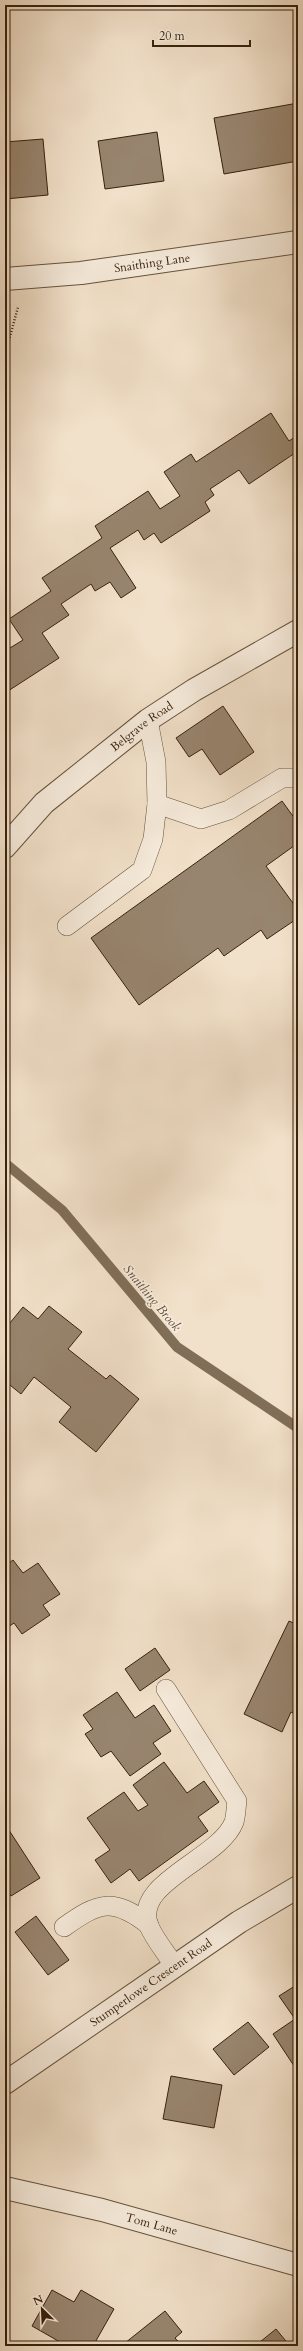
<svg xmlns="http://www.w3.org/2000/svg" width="303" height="2351" viewBox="0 0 303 2351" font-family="Cardo,serif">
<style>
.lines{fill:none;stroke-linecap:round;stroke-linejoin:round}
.stream{stroke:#816e58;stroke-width:10}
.building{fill:#98856f;stroke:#37220d}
.lane-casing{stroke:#66523c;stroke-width:20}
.street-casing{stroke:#66523c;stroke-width:24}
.path{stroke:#37220d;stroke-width:2.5;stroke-dasharray:1 2;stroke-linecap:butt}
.lane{stroke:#f7ecdd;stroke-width:19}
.street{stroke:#f7ecdd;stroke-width:22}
.labels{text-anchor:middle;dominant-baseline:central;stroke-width:3;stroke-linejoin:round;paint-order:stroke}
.street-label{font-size:12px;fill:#37220d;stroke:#f7ecdd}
.water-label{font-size:13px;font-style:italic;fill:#624e39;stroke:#f7ecdd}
</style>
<rect width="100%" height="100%" fill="#f2e1ca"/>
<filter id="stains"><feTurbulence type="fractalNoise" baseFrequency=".005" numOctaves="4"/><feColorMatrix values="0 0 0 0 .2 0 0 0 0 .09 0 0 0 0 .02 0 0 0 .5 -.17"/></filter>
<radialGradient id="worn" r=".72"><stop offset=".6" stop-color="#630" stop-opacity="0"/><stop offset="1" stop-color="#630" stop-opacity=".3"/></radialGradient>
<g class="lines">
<!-- stream -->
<path class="stream" d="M5,1163L62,1210L177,1347L298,1428"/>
</g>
<!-- building -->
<g class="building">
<path d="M298,103V161L224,174L214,118Z"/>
<path d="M157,132L164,181L105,189L98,141Z"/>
<path d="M43,139L48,195L5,199V142Z"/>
<path d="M271,413L289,441L298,435V451L249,484L239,470L210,489L214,495L205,502L210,511L161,543L154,533L144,540L138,530L110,548L136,588L121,598L110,582L95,591L91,584L61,604L69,615L42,633L59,658L5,693V651L23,640L9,619L51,591L42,578L102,538L95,526L148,491L160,509L180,496L164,472L191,454L196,462Z"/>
<path d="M223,706L254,752L220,775L202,749L189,757L176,738Z"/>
<path d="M282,801L298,823V843L266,866L298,910V918L267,939L261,930L224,956L218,948L139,1005L91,938Z"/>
<path d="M49,1306L82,1332L68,1349L106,1379L110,1375L139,1399L96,1452L59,1422L71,1407L34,1377L21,1394L5,1381V1329L23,1307L38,1319Z"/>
<path d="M13,1560L23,1573L38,1563L60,1594L43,1605L50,1615L22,1634L14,1623L5,1629V1566Z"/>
<path d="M289,1621L298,1625V1716L291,1712L282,1732L244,1714Z"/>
<path d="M155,1648L170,1670L140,1691L125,1669Z"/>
<path d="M117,1692L135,1718L154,1705L171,1731L153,1743L161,1754L130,1776L111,1751L101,1757L85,1734L93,1729L83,1715Z"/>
<path d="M164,1762L187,1793L204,1781L219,1802L198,1817L208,1831L139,1881L130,1869L111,1883L95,1860L110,1850L87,1818L124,1792L138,1811L148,1805L133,1785Z"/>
<path d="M5,1824L40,1878L11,1896L5,1887Z"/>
<path d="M36,1916L69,1960L48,1975L15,1932Z"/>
<path d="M298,1984V2072L273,2034L295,2019L279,1996Z"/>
<path d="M248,2022L269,2047L234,2075L213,2049Z"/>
<path d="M171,2076L222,2085L214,2128L163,2119Z"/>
<path d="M52,2290L74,2302L81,2290L114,2309L93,2346H67L32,2326Z"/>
<path d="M165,2311L182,2332L175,2338L182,2346H127L125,2343Z"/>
<path d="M276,2329L290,2346H255Z"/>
</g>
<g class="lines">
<defs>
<g id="lane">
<path d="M157,804L201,819L229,810L282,778H298"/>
<path d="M67,926L142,870L153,839L157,804L156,762L148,720"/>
<path d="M166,1689L237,1801C236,1807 236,1816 234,1822C220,1859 131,1883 149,1926C155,1940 167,1954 175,1967"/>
<path d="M64,1927C99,1902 113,1897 149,1925"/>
</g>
<g id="street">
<path id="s1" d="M5,279L81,273L298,242"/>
<path id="s2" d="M5,847L44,803L148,720L194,690L298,631"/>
<path id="s3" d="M5,2083L239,1922L298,1887"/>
<path id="s4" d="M5,2188L102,2210L298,2265"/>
</g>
</defs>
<!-- lane casing -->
<use href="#lane" class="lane-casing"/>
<!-- street casing -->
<use href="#street" class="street-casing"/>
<!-- path -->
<path class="path" d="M5,355L18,307"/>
<!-- lane -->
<use href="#lane" class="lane"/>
<!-- street -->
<use href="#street" class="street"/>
</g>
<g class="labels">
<!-- street labels -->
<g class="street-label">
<text stroke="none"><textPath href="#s1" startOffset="148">Snaithing Lane</textPath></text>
<text stroke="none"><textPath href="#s2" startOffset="183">Belgrave Road</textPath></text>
<text stroke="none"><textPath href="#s3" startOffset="177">Stumperlowe Crescent Road</textPath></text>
<text stroke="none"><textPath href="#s4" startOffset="151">Tom Lane</textPath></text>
</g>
<!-- water labels -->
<g class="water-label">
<text transform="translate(152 1298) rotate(50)">Snaithing Brook</text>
</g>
</g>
<!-- margin -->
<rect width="303" height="2351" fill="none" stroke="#f2e1ca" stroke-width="20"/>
<rect x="6" y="6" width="291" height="2339" fill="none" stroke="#37220d" stroke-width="2"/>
<rect x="10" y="10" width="283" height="2331" fill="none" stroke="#37220d"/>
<!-- north arrow -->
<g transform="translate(42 2309) rotate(336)" stroke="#f7ecdd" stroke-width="3" paint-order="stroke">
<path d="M0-3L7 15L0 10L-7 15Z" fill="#37220d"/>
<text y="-6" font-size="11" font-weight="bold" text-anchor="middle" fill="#37220d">N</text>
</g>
<!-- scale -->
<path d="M153 40v6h97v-6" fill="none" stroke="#37220d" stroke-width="2"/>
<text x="159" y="40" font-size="12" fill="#37220d" stroke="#f7ecdd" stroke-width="3" paint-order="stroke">20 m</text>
<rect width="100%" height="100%" filter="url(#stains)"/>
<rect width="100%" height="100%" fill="url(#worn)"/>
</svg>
